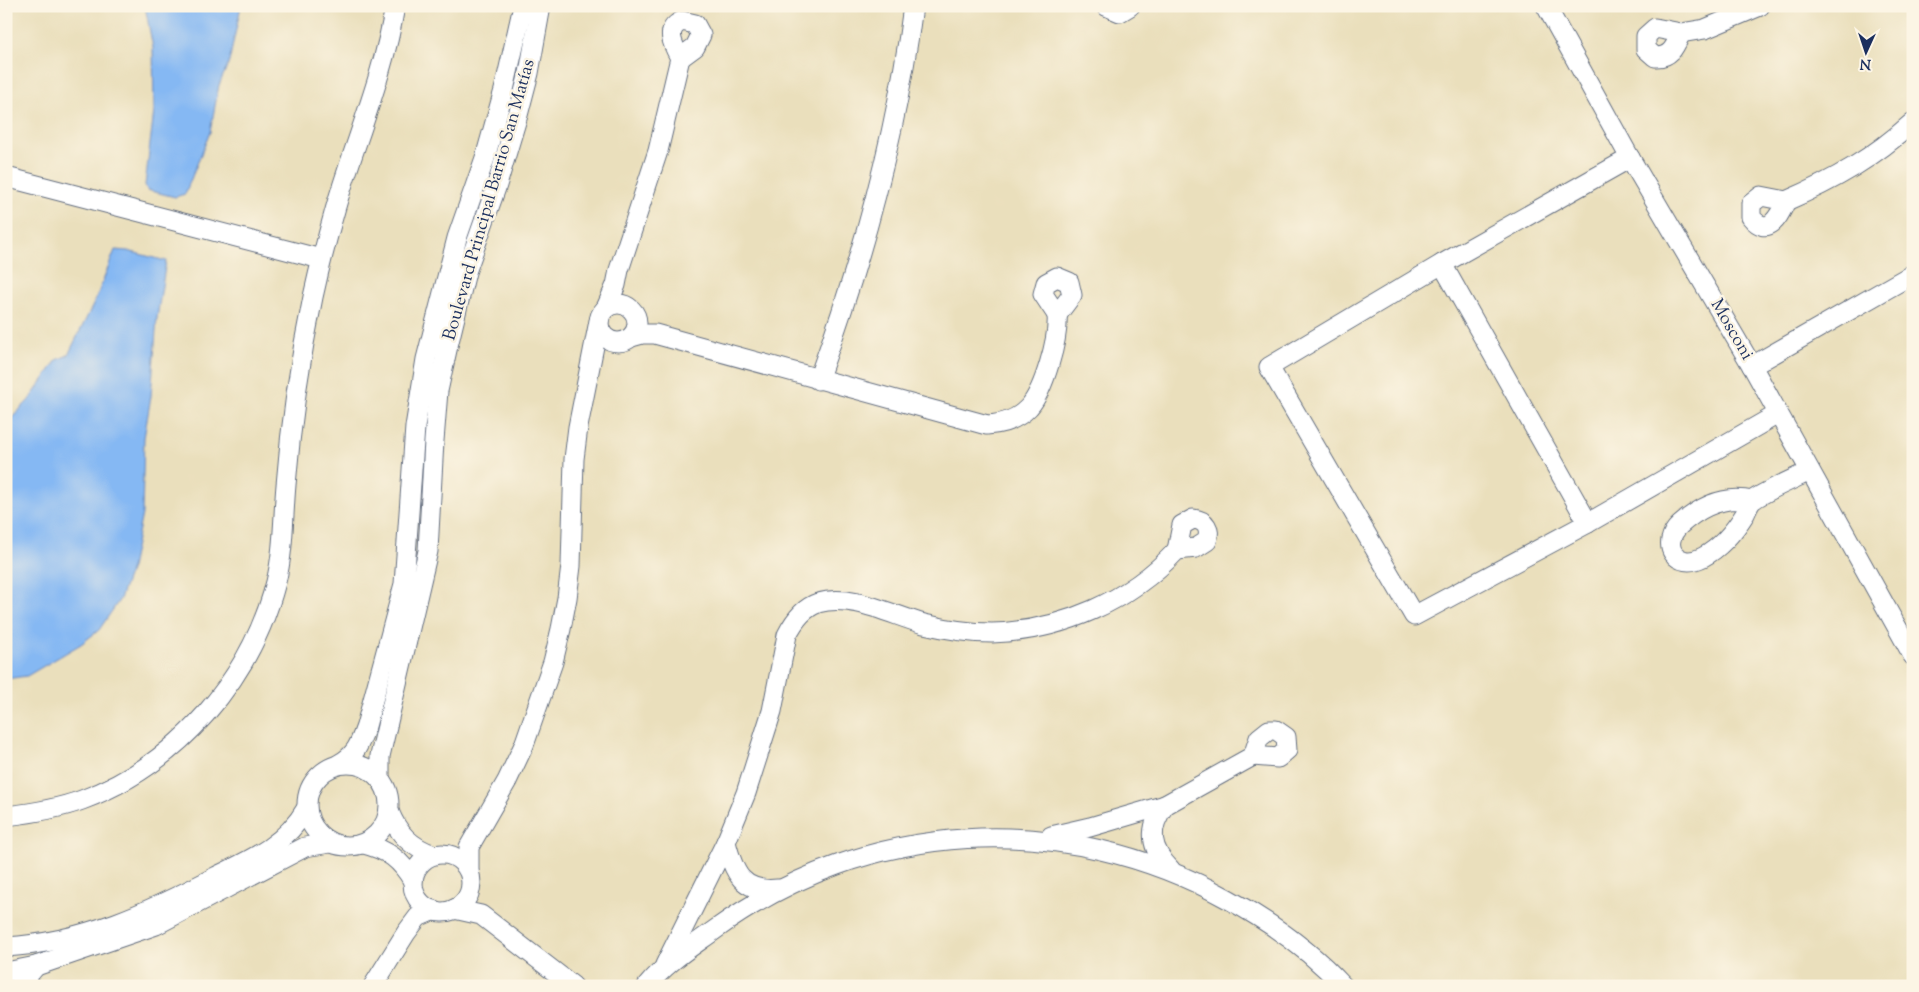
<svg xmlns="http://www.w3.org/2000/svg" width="1919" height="992" viewBox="0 0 1919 992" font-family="'Sorts Mill Goudy',serif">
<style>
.water{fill:#85b8f3;stroke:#5074a8}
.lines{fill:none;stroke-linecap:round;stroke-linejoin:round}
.minor-casing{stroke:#636d7f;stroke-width:21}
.minor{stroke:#fff;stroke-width:19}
.labels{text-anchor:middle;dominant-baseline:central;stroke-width:5;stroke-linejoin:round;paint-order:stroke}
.street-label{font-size:18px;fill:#1b2f5e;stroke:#fcf5e5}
</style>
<rect width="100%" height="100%" fill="#fcf5e5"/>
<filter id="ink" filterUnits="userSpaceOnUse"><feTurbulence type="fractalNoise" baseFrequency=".02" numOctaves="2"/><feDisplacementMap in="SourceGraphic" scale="10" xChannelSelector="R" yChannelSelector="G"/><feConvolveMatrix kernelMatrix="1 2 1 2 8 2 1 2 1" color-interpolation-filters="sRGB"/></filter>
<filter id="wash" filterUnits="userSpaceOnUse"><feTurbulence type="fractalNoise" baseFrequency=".0096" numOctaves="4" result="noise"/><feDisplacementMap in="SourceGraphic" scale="20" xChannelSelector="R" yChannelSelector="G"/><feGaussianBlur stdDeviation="1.12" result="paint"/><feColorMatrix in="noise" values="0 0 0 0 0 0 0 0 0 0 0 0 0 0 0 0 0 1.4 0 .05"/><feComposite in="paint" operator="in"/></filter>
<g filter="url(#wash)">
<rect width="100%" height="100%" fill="#eadfbc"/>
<!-- water -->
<g class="water">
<path d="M145,6H241L229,62L219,85L210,132L185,194L175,197L147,190L145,185L154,111L153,48Z"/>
<path d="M115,250L128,251L166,261L157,318L151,396L144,438L142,514L131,568L120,599L99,630L81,644L27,676L6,679V424L29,400L57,360L68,355L95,301Z"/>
</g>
</g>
<g filter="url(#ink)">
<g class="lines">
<defs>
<g id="minor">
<path d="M1106,6L1120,12L1130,6"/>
<path d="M1546,6L1630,158L1752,366L1913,656"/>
<path d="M682,21L695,24L701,35L695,47L680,58C673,45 664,29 682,21Z"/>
<path d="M1655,28L1681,33C1675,46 1671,58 1655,57L1646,49V36Z"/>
<path d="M1681,33L1705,29L1760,6"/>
<path d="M1630,158L1442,264L1269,367L1414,616L1588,523L1778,414"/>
<path d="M6,177L321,259"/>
<path d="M1761,196L1786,201C1779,217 1768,238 1751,217V204Z"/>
<path d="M1786,201C1835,180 1873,158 1913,122"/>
<path d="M1442,264L1588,523"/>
<path d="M1057,277L1069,282L1072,295L1057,315L1043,294L1046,283Z"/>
<circle cx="618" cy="323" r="19"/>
<path d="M606,308L616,285L619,270L658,151L680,58"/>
<path d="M631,337L642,334H655L987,425C1003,424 1017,420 1029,407C1044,390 1059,338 1057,315"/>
<path d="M1752,366L1913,274"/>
<path d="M818,380C862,259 897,134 913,6"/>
<path d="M1752,501C1725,495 1701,506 1680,525C1659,544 1676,571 1703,557C1720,548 1735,530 1745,514C1747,510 1749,504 1752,501C1759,494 1798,477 1810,471"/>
<path d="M1193,519C1206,520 1211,529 1207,541L1196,548L1177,550L1182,525Z"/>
<path d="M1269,730H1276L1286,737L1287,750L1278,758L1253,756L1259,738Z"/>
<circle cx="348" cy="805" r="41"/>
<path d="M339,764C356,755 360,743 366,726L404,584L415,427L426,359L457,238L485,158L504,90L523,6"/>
<path d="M380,778V756L428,551L434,441L438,391L447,350L466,272L497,185L518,115L529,73L541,6"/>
<path d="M1165,805C1147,829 1150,849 1171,870"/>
<path d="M389,811C398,834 411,847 434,855"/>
<path d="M6,816C32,813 58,809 82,800C177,765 251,679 276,582C284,550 283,518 286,485C291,421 300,359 313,297C320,265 328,234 337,203C357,137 384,74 395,6"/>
<path d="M1051,836L1090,827L1165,805L1253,756"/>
<path d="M726,842C734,873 742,893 778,889"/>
<path d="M364,844C388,850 401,860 413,881"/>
<circle cx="442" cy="883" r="29"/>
<path d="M469,871V847L507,781L524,745L553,662L561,629L567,598L571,566L574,459L578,427L599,321"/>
<path d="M454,909L481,915L573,986"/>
<path d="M6,947C84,942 149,912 217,876C252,859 286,844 306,809"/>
<path d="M665,965L726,842L746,793L772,711L787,635C793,623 803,608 818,603C852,593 891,615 924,624C945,629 971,633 992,633C1061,631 1130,601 1177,550"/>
<path d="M6,972L36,966L156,925L305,847L330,843"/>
<path d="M19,986L36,966"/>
<path d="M373,986L406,933L418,917L434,910"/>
<path d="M647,986C668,961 690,948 716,929C868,819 1063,808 1228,899C1270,922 1310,950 1343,986"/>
</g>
</defs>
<!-- minor casing -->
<use href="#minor" class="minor-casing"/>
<!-- minor -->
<use href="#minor" class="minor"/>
</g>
</g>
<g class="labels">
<!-- street labels -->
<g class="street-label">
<text transform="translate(490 200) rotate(-74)">Boulevard Principal Barrio San Matías</text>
<text transform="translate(1731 330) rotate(60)">Mosconi</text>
</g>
</g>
<!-- margin -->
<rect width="1919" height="992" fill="none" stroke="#fcf5e5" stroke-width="25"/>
<!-- north arrow -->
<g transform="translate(1866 52) rotate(183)" stroke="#fcf5e5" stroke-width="4" paint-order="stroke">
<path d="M0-4L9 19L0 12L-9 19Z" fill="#1b2f5e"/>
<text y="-8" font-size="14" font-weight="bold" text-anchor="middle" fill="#1b2f5e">N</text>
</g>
</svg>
